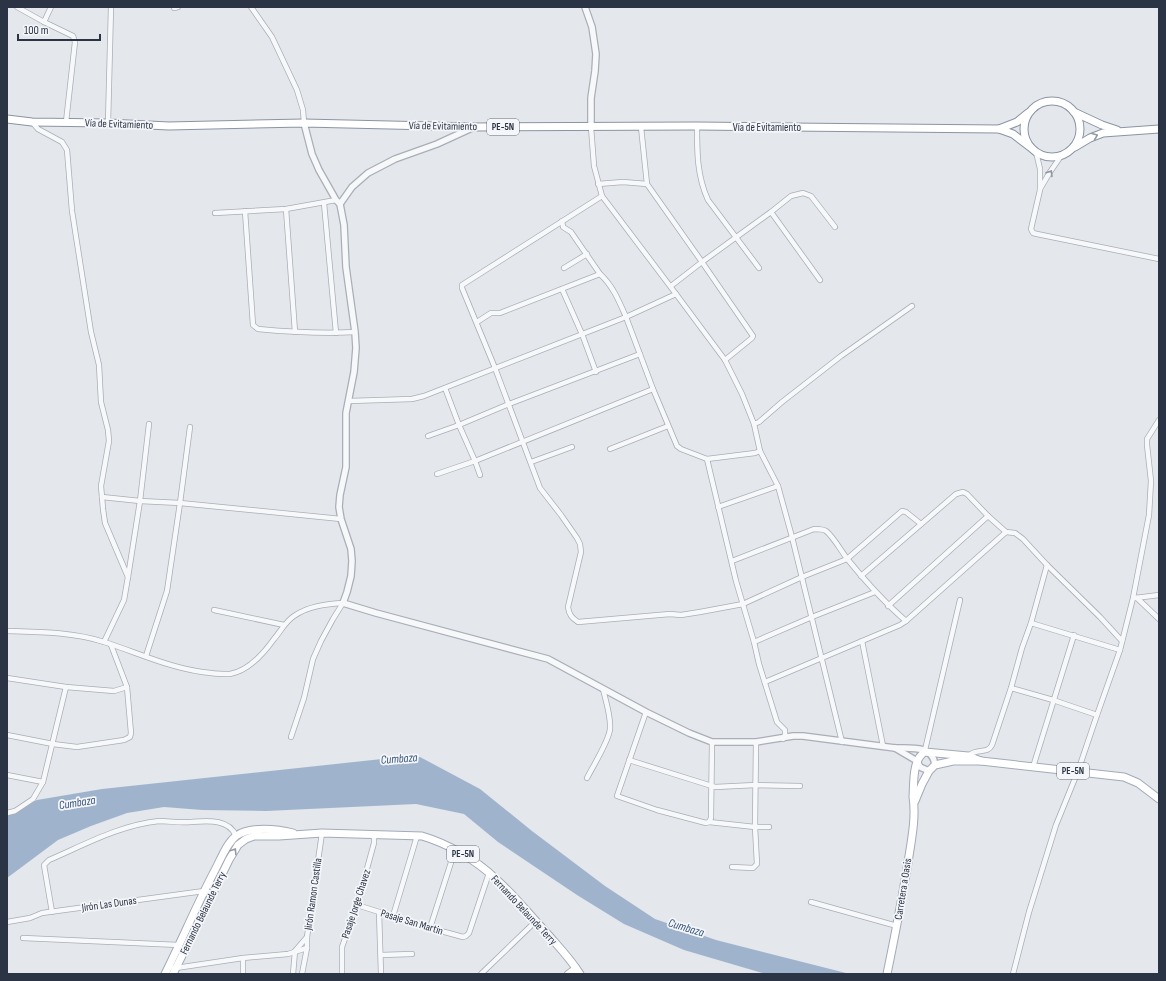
<svg xmlns="http://www.w3.org/2000/svg" width="1166" height="981" viewBox="0 0 1166 981" font-family="'Sofia Sans Condensed',sans-serif">
<style>
.water{fill:#9fb4cc}
.lines{fill:none;stroke-linecap:round;stroke-linejoin:round}
.minor-casing{stroke:#a9aeb7;stroke-width:6}
.tertiary-casing{stroke:#a9aeb7;stroke-width:8}
.secondary-casing{stroke:#a9aeb7;stroke-width:8}
.primary-casing{stroke:#a3abb8;stroke-width:9}
.trunk-casing{stroke:#8b94a3;stroke-width:9}
.minor{stroke:#f7f8fa;stroke-width:4.5}
.tertiary{stroke:#f7f8fa;stroke-width:5.5}
.secondary{stroke:#fff;stroke-width:6}
.primary{stroke:#fff;stroke-width:7}
.trunk{stroke:#fff;stroke-width:7}
.oneway{stroke:#959aa2}
.oneway2{stroke:#9196a0}
.labels{text-anchor:middle;dominant-baseline:central;stroke-width:3.5;stroke-linejoin:round;paint-order:stroke}
.shield{fill:#f4f6f9;stroke:#676e7b;stroke-width:1}
.shield-label{font-size:10px;font-weight:bold;fill:#2b3445}
.street-label{font-size:11px;fill:#2b3445;stroke:#f4f6f9}
.water-label{font-size:12px;font-style:italic;fill:#34527a;stroke:#f4f6f9}
</style>
<rect width="100%" height="100%" fill="#e4e7ec"/>
<!-- water -->
<path class="water" d="M420,757L480,789L532,831L605,886L655,919L716,940L850,974H766L684,950L624,924L577,895L498,842L464,814L416,804L266,811L202,810L164,807L127,813L91,826L58,840L7,878V816L37,800L102,789L382,759Z"/>
<g class="lines">
<defs>
<g id="minor">
<path d="M17,7L44,22L73,36L75,42L66,122"/>
<path d="M251,7L272,37L297,90L303,110L304,123"/>
<path d="M174,8L178,7"/>
<path d="M44,22L51,7"/>
<path d="M32,122L38,129L62,142L67,150L72,211L91,332L99,365L101,402L108,430L109,441L101,486L103,509L105,523L128,577L124,600L104,642"/>
<path d="M108,123L111,7"/>
<path d="M697,126C697,152 697,176 708,200L759,268"/>
<path d="M591,127L594,166L602,196L676,294L626,317L653,389L677,446L681,449L707,459L736,581L754,642L759,664L777,722L785,730V735L783,739"/>
<path d="M641,127L647,184L702,262L671,286"/>
<path d="M1036,152L1040,169V190L1031,229L1033,233L1037,234L1159,259"/>
<path d="M598,184L623,182L647,184"/>
<path d="M1040,189L1050,172L1061,156"/>
<path d="M602,196L462,285V288L495,368L540,488L561,515L577,538L580,544L581,552L568,607C569,615 572,618 578,622L670,614L681,615L700,612L743,604L802,577L847,559L902,511L906,512L921,524"/>
<path d="M324,203L336,333"/>
<path d="M286,209L295,332"/>
<path d="M245,211L253,325L258,329C290,332 322,334 355,332"/>
<path d="M771,212L791,196L803,193L811,196L835,227"/>
<path d="M215,213L286,209L336,200"/>
<path d="M564,268L587,254"/>
<path d="M562,289L582,334L596,372"/>
<path d="M676,294L725,360L742,394L754,424L760,451L778,486L792,537L842,742"/>
<path d="M477,322L491,313H500L600,274"/>
<path d="M725,360L752,338L753,336L702,262L771,212L820,280"/>
<path d="M445,388L459,425L475,461L480,475"/>
<path d="M349,401L412,399L424,396L626,317C619,301 613,286 600,274L571,232L563,227L562,221"/>
<path d="M754,424L759,422L782,402L841,356L912,306"/>
<path d="M428,436L459,425L509,404L640,354"/>
<path d="M610,449L668,426"/>
<path d="M707,459L755,453L760,451"/>
<path d="M531,462L572,447"/>
<path d="M437,474L475,461L653,389"/>
<path d="M102,497L140,501L180,503L341,519"/>
<path d="M718,507L778,486"/>
<path d="M732,561L814,529C819,529 823,529 826,531C834,537 842,553 849,561C867,583 885,603 906,621"/>
<path d="M861,576L956,494L963,492L967,494L988,516L1006,532L1015,533L1023,539L1047,565L1100,617L1122,641"/>
<path d="M128,577L140,501L149,424"/>
<path d="M1135,598L1159,595"/>
<path d="M1137,598L1159,619"/>
<path d="M888,606L988,516"/>
<path d="M214,610L284,625"/>
<path d="M1031,623L1120,650"/>
<path d="M7,631C39,632 73,632 104,642C139,653 174,670 211,673C217,674 224,674 230,674C248,671 264,653 274,639C281,631 285,622 294,616C308,606 327,604 343,603"/>
<path d="M862,641L883,746"/>
<path d="M754,642L812,617L875,592"/>
<path d="M146,656L167,591L180,503L190,427"/>
<path d="M7,678L66,687L114,691L127,687"/>
<path d="M765,682L900,625L906,621L1006,532"/>
<path d="M1011,688L1053,700L1097,715"/>
<path d="M646,712L617,796L657,810L706,823L709,822L711,818L712,742"/>
<path d="M7,735L53,744L77,747L124,740L130,737L131,733L127,687L111,645"/>
<path d="M291,737L304,698L313,659L321,641L333,619L343,603"/>
<path d="M925,750L960,600"/>
<path d="M968,756C977,747 987,755 992,745L1011,688L1022,648L1031,623L1047,565"/>
<path d="M629,760L715,787L756,785L800,786"/>
<path d="M1033,767L1074,635"/>
<path d="M7,775L43,782"/>
<path d="M587,778C593,766 609,741 610,729C611,716 606,702 603,689"/>
<path d="M7,813L15,811L33,799L43,782L66,687"/>
<path d="M709,822L755,827H769"/>
<path d="M732,867L753,868L757,864L755,827L756,742"/>
<path d="M811,902L897,926"/>
<path d="M357,905L430,928L463,937L466,936L469,933L489,873"/>
<path d="M52,912L44,865L49,860C84,845 120,825 159,821C169,821 180,823 190,822C206,821 229,818 236,836"/>
<path d="M379,912L381,974"/>
<path d="M393,916L417,836"/>
<path d="M7,922L30,918L42,913L64,910L204,891L213,893"/>
<path d="M430,928L455,850"/>
<path d="M23,938L179,945"/>
<path d="M381,955L412,954"/>
<path d="M168,967L176,968L243,958L288,954L307,948"/>
<path d="M243,974V958"/>
<path d="M293,974L295,951L307,937L322,833"/>
<path d="M302,974L307,948V937"/>
<path d="M342,974V947L357,905L374,843V834"/>
<path d="M481,974L536,921"/>
<path d="M1013,974L1029,912L1056,825L1078,771L1097,715L1120,650L1133,598L1149,515L1151,481L1147,445V439L1159,420"/>
</g>
<g id="tertiary">
<path d="M585,7L592,27L596,54L595,71L591,98V127"/>
<path d="M304,123L312,154L319,170L336,200L340,204L344,225L346,267L355,332L356,348L354,372L346,413V467L340,495L339,507L341,519L351,549L352,561L351,576L347,592L343,603L376,613L548,659L646,712L689,733L712,742H756L793,736H803L895,748C910,748 933,745 935,765"/>
<path d="M340,204L352,187L368,173L395,159L437,144L474,127"/>
<path d="M895,748L917,761L920,767L929,771"/>
</g>
<path id="secondary" d="M568,974L576,968"/>
<g id="primary">
<path d="M915,801L922,784L929,771L935,765L953,761H981L1124,777L1138,783L1159,799"/>
<path d="M165,974C182,940 197,904 215,870C221,859 226,844 236,836C250,826 278,829 293,833"/>
<path d="M173,974L229,860L238,845L246,839L254,836H279L322,833L422,836C449,844 476,860 496,879C514,895 529,914 545,931C557,945 570,958 580,974"/>
<path d="M887,974C895,935 903,895 909,856C912,837 916,816 913,797C914,784 912,759 925,752L968,756L981,761"/>
</g>
<g id="trunk">
<circle cx="1052" cy="129" r="28"/>
<path d="M1074,112L1102,125L1117,130"/>
<path d="M7,119L32,122L108,123L169,126L304,123L475,127L697,126L999,129L1013,134L1030,147"/>
<path d="M999,129L1017,122L1028,113"/>
<path d="M1075,147L1090,138L1103,133L1159,129"/>
</g>
</defs>
<!-- minor casing -->
<use href="#minor" class="minor-casing"/>
<!-- tertiary casing -->
<use href="#tertiary" class="tertiary-casing"/>
<!-- secondary casing -->
<use href="#secondary" class="secondary-casing"/>
<!-- primary casing -->
<use href="#primary" class="primary-casing"/>
<!-- trunk casing -->
<use href="#trunk" class="trunk-casing"/>
<!-- minor -->
<use href="#minor" class="minor"/>
<!-- tertiary -->
<use href="#tertiary" class="tertiary"/>
<!-- secondary -->
<use href="#secondary" class="secondary"/>
<!-- primary -->
<use href="#primary" class="primary"/>
<!-- trunk -->
<use href="#trunk" class="trunk"/>
</g>
<!-- one-way arrows -->
<defs><path id="oneway-chevron" d="M-2-3.5L2.5 0L-2 3.5" fill="none" stroke-width="1.6" stroke-linecap="round" stroke-linejoin="round"/></defs>
<g class="oneway">
<use href="#oneway-chevron" transform="translate(1095 136) rotate(-22)"/>
<use href="#oneway-chevron" transform="translate(234 851) rotate(-57)"/>
</g>
<use class="oneway2" href="#oneway-chevron" transform="translate(1050 173) rotate(-58)"/>
<g class="labels">
<!-- shield labels -->
<g class="shield">
<rect x="487" y="119" width="32" height="16" rx="3"/>
<rect x="1057" y="763" width="32" height="16" rx="3"/>
<rect x="447" y="846" width="32" height="16" rx="3"/>
</g>
<g class="shield-label">
<text x="503" y="127">PE-5N</text>
<text x="1073" y="771">PE-5N</text>
<text x="463" y="854">PE-5N</text>
</g>
<!-- street labels -->
<g class="street-label">
<text transform="translate(119 124) rotate(2)">Vía de Evitamiento</text>
<text transform="translate(443 126) rotate(1)">Vía de Evitamiento</text>
<text x="767" y="127">Vía de Evitamiento</text>
<text transform="translate(903 889) rotate(-81)">Carretera a Oasis</text>
<text transform="translate(313 894) rotate(-82)">Jirón Ramon Castilla</text>
<text transform="translate(109 904) rotate(-8)">Jirón Las Dunas</text>
<text transform="translate(356 904) rotate(-72)">Pasaje Jorge Chavez</text>
<text transform="translate(524 910) rotate(47)">Fernando Belaunde Terry</text>
<text transform="translate(203 913) rotate(-64)">Fernando Belaunde Terry</text>
<text transform="translate(412 922) rotate(17)">Pasaje San Martin</text>
</g>
<!-- water labels -->
<g class="water-label">
<text transform="translate(399 759) rotate(-4)">Cumbaza</text>
<text transform="translate(77 803) rotate(-9)">Cumbaza</text>
<text transform="translate(686 928) rotate(17)">Cumbaza</text>
</g>
</g>
<!-- border -->
<rect width="1166" height="981" fill="none" stroke="#2b3445" stroke-width="16"/>
<!-- scale -->
<path d="M18 34v6h82v-6" fill="none" stroke="#2b3445" stroke-width="2"/>
<text x="24" y="34" font-size="12" fill="#2b3445" stroke="#f4f6f9" stroke-width="3" paint-order="stroke">100 m</text>
</svg>
